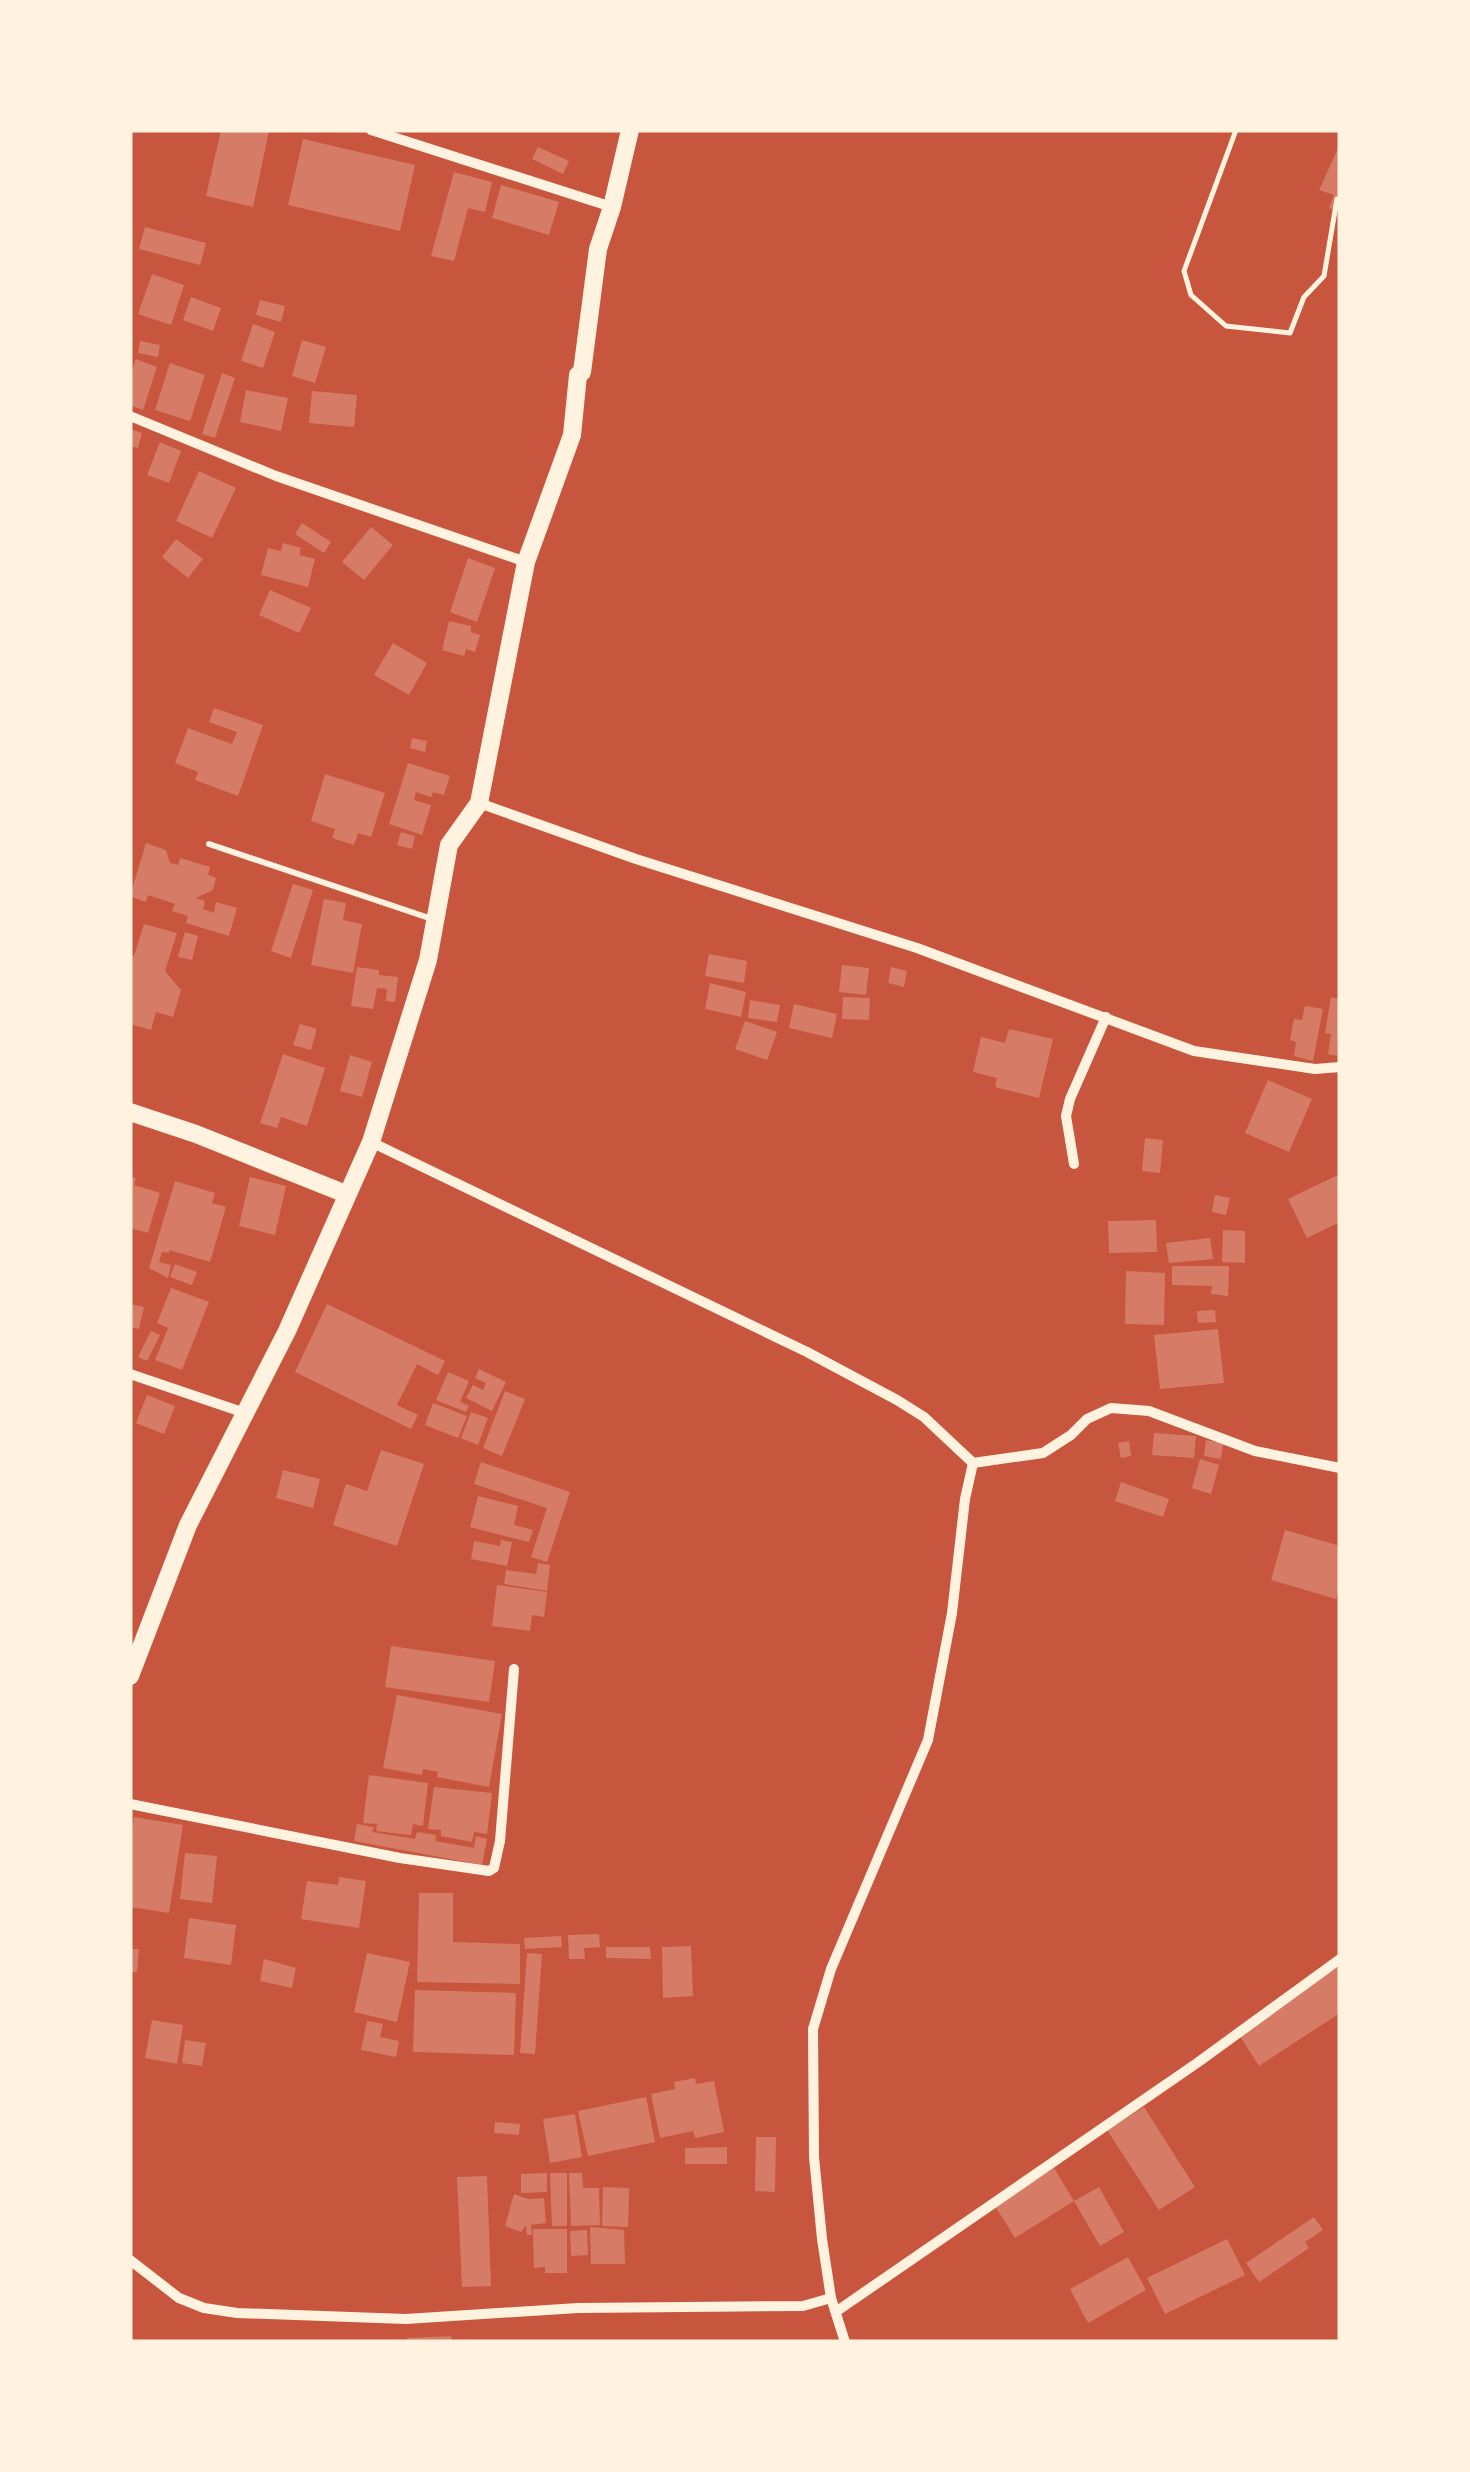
<svg xmlns="http://www.w3.org/2000/svg" width="1470" height="2472" viewBox="0 0 1470 2472" font-family="Lato,sans-serif">
<style>
.building{fill:#d67c66}
.lines{fill:none;stroke-linecap:round;stroke-linejoin:round}
.path{stroke:#fff3e0;stroke-width:5}
.service{stroke:#fff3e0;stroke-width:6}
.minor{stroke:#fff3e0;stroke-width:10}
.tertiary{stroke:#fff3e0;stroke-width:18}
</style>
<rect width="100%" height="100%" fill="#c8553d"/>
<!-- building -->
<g class="building">
<path d="M221,130L269,131L253,207L206,196Z"/>
<path d="M303,139L415,165L400,231L288,205Z"/>
<path d="M1340,144V212L1329,208L1334,195L1319,190Z"/>
<path d="M538,147L569,161L563,174L532,159Z"/>
<path d="M454,172L492,182L485,212L468,208L454,261L431,256Z"/>
<path d="M501,185L559,202L549,235L492,218Z"/>
<path d="M145,227L206,243L200,265L139,249Z"/>
<path d="M152,274L184,285L171,325L138,314Z"/>
<path d="M191,297L221,308L213,331L183,320Z"/>
<path d="M260,300L285,306L281,322L256,315Z"/>
<path d="M253,324L275,332L263,368L241,361Z"/>
<path d="M302,340L326,347L315,383L292,376Z"/>
<path d="M140,341L160,345L158,357L138,353Z"/>
<path d="M136,359L157,367L143,410L130,405V376Z"/>
<path d="M170,363L205,375L190,421L155,410Z"/>
<path d="M222,373L235,378L215,438L202,434Z"/>
<path d="M246,390L288,398L281,431L240,422Z"/>
<path d="M312,391L357,395L354,427L309,423Z"/>
<path d="M130,429L142,433L138,448L130,446Z"/>
<path d="M160,442L181,451L169,483L147,475Z"/>
<path d="M199,471L236,488L212,538L176,521Z"/>
<path d="M302,523L331,542L324,553L295,534Z"/>
<path d="M371,527L393,545L364,580L342,562Z"/>
<path d="M176,539L203,559L188,578L162,557Z"/>
<path d="M283,543L301,548L299,555L315,559L308,587L261,575L268,548L281,551Z"/>
<path d="M468,558L495,568L477,622L450,612Z"/>
<path d="M270,590L311,608L299,633L259,615Z"/>
<path d="M449,621L471,626V632L480,635L475,652L466,649L464,656L442,650Z"/>
<path d="M393,643L427,663L409,695L374,675Z"/>
<path d="M214,708L263,725L238,796L195,780L198,772L175,763L188,728L232,744L237,732L209,722Z"/>
<path d="M412,738L427,741L425,752L410,748Z"/>
<path d="M408,763L450,776L444,795L433,792L431,797L416,792L414,800L431,805L422,835L389,824Z"/>
<path d="M325,774L385,793L371,837L358,833L354,845L332,838L335,829L311,821Z"/>
<path d="M401,832L415,836L412,849L397,845Z"/>
<path d="M146,843L166,850L170,863L178,865L180,858L210,867L208,875L216,878L213,890L196,898L205,901L203,909L214,913L216,902L237,908L229,936L186,923L188,916L172,911L175,904L148,895L146,902L130,896Z"/>
<path d="M293,884L313,890L291,958L271,951Z"/>
<path d="M324,899L346,903L343,920L362,924L353,973L311,965Z"/>
<path d="M144,924L177,933L165,971L181,990L173,1017L156,1012L151,1030L130,1024V955L134,956Z"/>
<path d="M185,932L198,936L192,960L178,957Z"/>
<path d="M709,954L747,961L744,983L705,976Z"/>
<path d="M842,965L869,968L866,995L839,992Z"/>
<path d="M357,967L379,970V975L398,977L395,1002L386,1001L387,989L377,988L373,1009L351,1006Z"/>
<path d="M891,967L907,971L904,987L888,983Z"/>
<path d="M710,983L746,992L741,1017L705,1009Z"/>
<path d="M843,997L870,998L869,1020L842,1019Z"/>
<path d="M1331,997L1340,999L1337,1056L1328,1054L1331,1034L1325,1033Z"/>
<path d="M750,1000L780,1005L777,1022L748,1018Z"/>
<path d="M794,1004L837,1014L832,1038L789,1028Z"/>
<path d="M1305,1006L1323,1009L1313,1061L1294,1056L1296,1042L1290,1040L1294,1019L1302,1020Z"/>
<path d="M745,1021L777,1032L767,1060L735,1049Z"/>
<path d="M300,1024L317,1029L311,1050L293,1045Z"/>
<path d="M1009,1029L1053,1039L1039,1098L995,1087L997,1078L973,1072L981,1037L1005,1043Z"/>
<path d="M283,1054L325,1068L307,1126L281,1117L277,1128L260,1123Z"/>
<path d="M350,1055L372,1062L362,1097L340,1091Z"/>
<path d="M1268,1080L1312,1099L1289,1152L1245,1133Z"/>
<path d="M1145,1138L1163,1140L1160,1173L1142,1171Z"/>
<path d="M1340,1174V1222L1307,1238L1288,1199Z"/>
<path d="M130,1177L136,1178L134,1185L160,1193L148,1233L130,1228Z"/>
<path d="M250,1177L286,1186L275,1235L239,1226Z"/>
<path d="M175,1181L215,1193L212,1203L226,1207L210,1262L169,1250V1253L162,1252L159,1262L171,1265L168,1278L149,1268Z"/>
<path d="M1215,1195L1230,1198L1226,1215L1212,1212Z"/>
<path d="M1156,1220L1157,1252L1109,1253L1108,1221Z"/>
<path d="M1223,1230L1245,1231V1263L1222,1262Z"/>
<path d="M1210,1238L1213,1259L1169,1263L1166,1243Z"/>
<path d="M175,1264L197,1272L192,1285L170,1277Z"/>
<path d="M1172,1266H1229L1228,1296L1211,1294L1212,1286L1172,1285Z"/>
<path d="M1126,1271L1165,1273L1164,1325L1125,1324Z"/>
<path d="M171,1288L209,1302L182,1370L155,1360L168,1328L157,1323Z"/>
<path d="M130,1304L144,1307L139,1329L130,1327Z"/>
<path d="M327,1304L445,1361L438,1375L417,1364L397,1405L418,1415L411,1429L295,1372Z"/>
<path d="M1215,1310L1216,1322L1198,1323L1197,1311Z"/>
<path d="M1218,1329L1224,1383L1160,1389L1154,1335Z"/>
<path d="M151,1331L160,1335L147,1361L138,1357Z"/>
<path d="M479,1369L506,1382L492,1411L466,1398L473,1385L483,1390L486,1383L475,1378Z"/>
<path d="M448,1372L469,1381L460,1402L469,1406L466,1412L436,1400Z"/>
<path d="M505,1391L525,1399L502,1456L483,1448Z"/>
<path d="M147,1395L175,1406L164,1434L136,1423Z"/>
<path d="M433,1403L467,1416L458,1438L425,1425Z"/>
<path d="M471,1412L488,1418L478,1445L461,1438Z"/>
<path d="M1154,1433L1196,1436L1194,1458L1152,1455Z"/>
<path d="M1206,1440L1223,1443L1221,1459L1204,1456Z"/>
<path d="M1129,1441L1131,1456L1121,1458L1118,1443Z"/>
<path d="M381,1450L424,1464L397,1546L333,1525L346,1484L367,1491Z"/>
<path d="M1200,1459L1219,1465L1211,1494L1192,1488Z"/>
<path d="M481,1462L570,1492L547,1562L531,1557L547,1508L474,1484Z"/>
<path d="M283,1470L320,1479L313,1508L276,1498Z"/>
<path d="M1121,1482L1169,1499L1163,1517L1115,1501Z"/>
<path d="M478,1496L518,1506L514,1525L533,1530L529,1542L470,1527Z"/>
<path d="M1285,1530L1340,1546V1586L1336,1599L1271,1580Z"/>
<path d="M501,1540L512,1542L507,1566L471,1559L474,1541L500,1546Z"/>
<path d="M538,1563L550,1565L547,1591L504,1584L506,1570L536,1574Z"/>
<path d="M497,1585L547,1592L544,1617L532,1615L530,1631L492,1626Z"/>
<path d="M391,1646L495,1661L489,1702L385,1687Z"/>
<path d="M397,1695L502,1714L489,1787L437,1777L438,1772L423,1769L422,1775L383,1768Z"/>
<path d="M369,1775L428,1783L423,1826L413,1824L411,1835L376,1831L377,1824L363,1823Z"/>
<path d="M434,1787L492,1793L487,1834L474,1832L472,1842L441,1836V1830L428,1829Z"/>
<path d="M134,1817L183,1825L169,1913L130,1907V1842Z"/>
<path d="M357,1824L374,1827L372,1832L415,1839L417,1832L436,1835L435,1841L474,1848L476,1836L487,1839L482,1865L354,1841Z"/>
<path d="M185,1853L217,1856L212,1903L180,1899Z"/>
<path d="M339,1877L366,1881L359,1928L301,1919L307,1881L338,1885Z"/>
<path d="M419,1893H453V1942L520,1944V1984L417,1982Z"/>
<path d="M189,1918L236,1925L231,1965L184,1958Z"/>
<path d="M599,1934L600,1947L584,1948L585,1959H569L568,1935Z"/>
<path d="M561,1936L562,1947L525,1949L524,1938Z"/>
<path d="M691,1946L693,1996L663,1998L662,1947Z"/>
<path d="M606,1947H650L651,1959L606,1958Z"/>
<path d="M130,1949H139L137,1972H130Z"/>
<path d="M367,1953L410,1962L397,2022L354,2012Z"/>
<path d="M527,1953L542,1954L535,2054L520,2053Z"/>
<path d="M264,1959L296,1968L292,1988L260,1981Z"/>
<path d="M1340,1966V2013L1259,2066L1238,2033Z"/>
<path d="M415,1990L516,1993L514,2055L413,2052Z"/>
<path d="M152,2020L183,2025L177,2064L145,2058Z"/>
<path d="M367,2021L383,2024L380,2037L399,2041L396,2057L361,2050Z"/>
<path d="M185,2040L206,2043L202,2066L182,2063Z"/>
<path d="M695,2078L696,2084L714,2081L724,2132L695,2138L693,2131L660,2138L651,2094L675,2089L674,2082Z"/>
<path d="M646,2097L655,2142L588,2156L578,2111Z"/>
<path d="M1144,2107L1195,2187L1159,2210L1107,2130Z"/>
<path d="M575,2114L582,2157L550,2163L543,2119Z"/>
<path d="M495,2122L520,2124L519,2135L494,2133Z"/>
<path d="M756,2137H776L775,2192L755,2191Z"/>
<path d="M727,2147V2164H685V2148Z"/>
<path d="M1054,2168L1074,2201L1015,2238L995,2206Z"/>
<path d="M547,2173V2192L521,2193V2174Z"/>
<path d="M550,2173H567V2226H552Z"/>
<path d="M569,2173H582L583,2188H599L600,2225L571,2226Z"/>
<path d="M487,2176L491,2286L462,2287L457,2177Z"/>
<path d="M603,2187L629,2188L628,2227L602,2226Z"/>
<path d="M1099,2187L1124,2232L1100,2246L1074,2201Z"/>
<path d="M514,2194L528,2199L544,2198L546,2223L531,2225L532,2235H527L526,2225L521,2232L505,2226Z"/>
<path d="M1314,2217L1323,2230L1305,2242L1309,2248L1259,2282L1246,2263Z"/>
<path d="M590,2227L624,2230L625,2264H591Z"/>
<path d="M533,2229H567V2273H545V2267L534,2268Z"/>
<path d="M587,2230L588,2255L571,2256L570,2231Z"/>
<path d="M1227,2239L1245,2275L1165,2314L1147,2278Z"/>
<path d="M1128,2257L1146,2290L1088,2323L1070,2289Z"/>
<path d="M451,2336L452,2342H407V2338Z"/>
</g>
<g class="lines">
<!-- path -->
<path class="path" d="M1236,130L1184,271L1191,295L1226,326L1290,333L1304,297L1324,276L1337,199"/>
<!-- service -->
<path class="service" d="M209,844L435,920"/>
<!-- minor -->
<g class="minor">
<path d="M371,130L612,207"/>
<path d="M130,416L276,476L526,562"/>
<path d="M479,803L636,859L917,948L1194,1051L1315,1069L1340,1067"/>
<path d="M371,1142L807,1352L897,1400L924,1417L973,1463L1043,1453L1071,1435L1087,1419L1111,1408L1149,1411L1255,1451L1340,1468"/>
<path d="M1074,1164L1066,1116L1070,1099L1106,1017"/>
<path d="M130,1374L245,1413"/>
<path d="M130,1804L400,1858L489,1871L494,1868L500,1841L514,1669"/>
<path d="M130,2260L179,2298L204,2308L237,2313L406,2319L578,2308L803,2306L831,2298"/>
<path d="M837,2311L1197,2063L1340,1959"/>
<path d="M845,2342L831,2298L822,2239L814,2157L813,2029L831,1969L928,1740L952,1613L965,1499L973,1463"/>
</g>
<!-- tertiary -->
<g class="tertiary">
<path d="M130,1112L196,1134L346,1194"/>
<path d="M130,1676L188,1525L287,1331L371,1142L428,960L449,845L479,803L526,562L572,435L578,375L582,372L598,249L612,207L630,130"/>
</g>
</g>
<!-- border -->
<rect width="1470" height="2472" fill="none" stroke="#fff3e0" stroke-width="265"/>
</svg>
